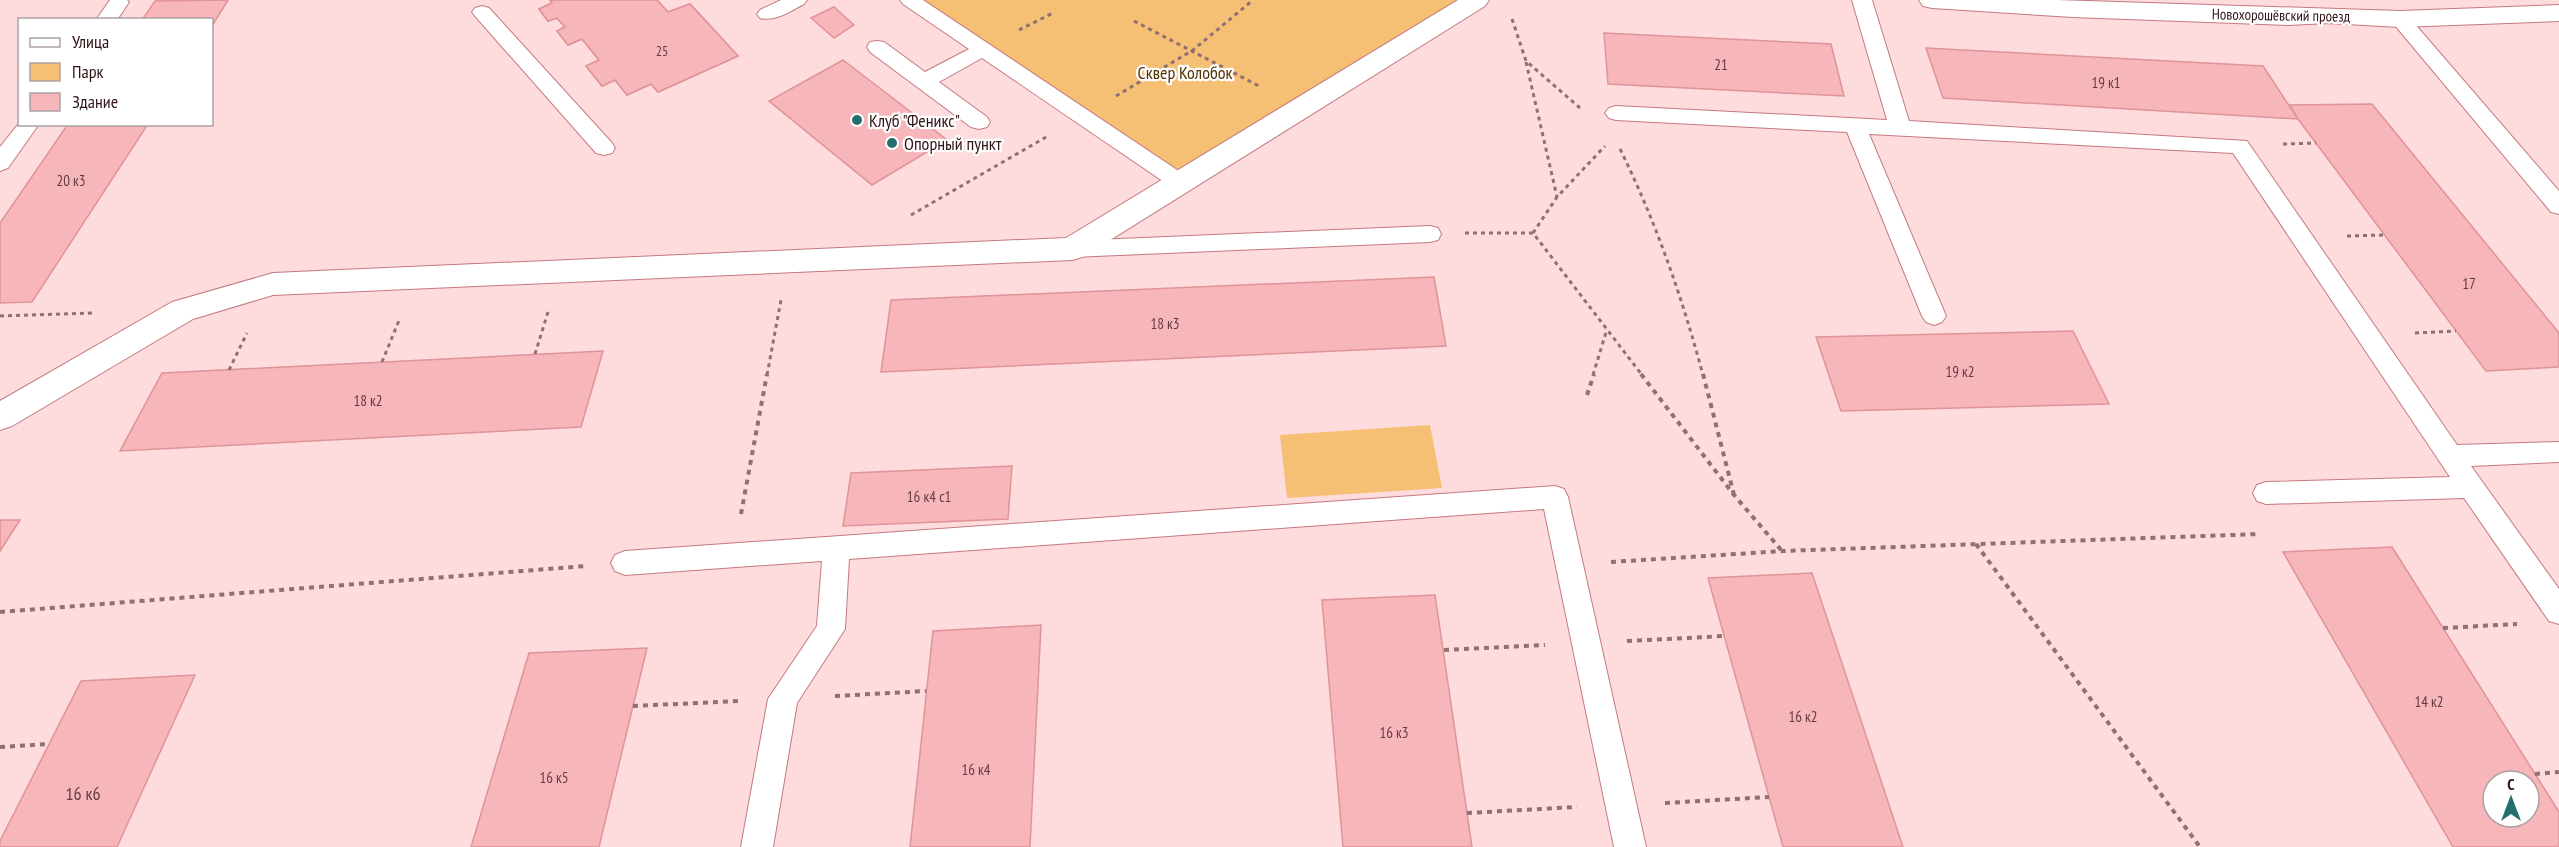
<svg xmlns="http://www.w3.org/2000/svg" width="2559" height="847" viewBox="0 0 2559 847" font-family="'PT Sans Narrow',sans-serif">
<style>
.green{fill:#f5bf74}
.building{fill:#f6b6ba;stroke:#e09398;stroke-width:1.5;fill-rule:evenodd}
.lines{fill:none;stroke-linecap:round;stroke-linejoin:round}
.lane-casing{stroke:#c4797f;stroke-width:2}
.street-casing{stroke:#c4797f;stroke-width:2}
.path-far1{stroke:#907073;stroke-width:3;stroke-dasharray:4 4;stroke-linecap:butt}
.path{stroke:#907073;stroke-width:4;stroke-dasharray:5 5;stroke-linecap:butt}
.lane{fill:#fff;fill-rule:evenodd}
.street{fill:#fff;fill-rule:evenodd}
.poi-dot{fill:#236e6e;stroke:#fff;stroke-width:2}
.labels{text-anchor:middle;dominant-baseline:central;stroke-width:4.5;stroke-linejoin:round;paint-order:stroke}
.far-number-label{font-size:14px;fill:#623c40}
.far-street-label{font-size:15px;fill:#311417;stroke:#fff}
.number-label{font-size:15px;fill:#623c40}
.park-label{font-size:18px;fill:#503302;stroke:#fff}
.poi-label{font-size:18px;fill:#311417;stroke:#fff;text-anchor:start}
.near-number-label{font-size:18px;fill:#623c40}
</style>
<rect width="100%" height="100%" fill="#fedcde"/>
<!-- green -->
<g class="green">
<path d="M910,0H1476L1181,183Z"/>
<path d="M1430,425L1442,488L1287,498L1280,435Z"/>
</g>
<!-- building -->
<g class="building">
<path d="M228,0L212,26V20H142L155,1Z"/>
<path d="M550,0H657L668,12L690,4L738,56L658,92L651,84L627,95L615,80L602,86L586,66L599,60L582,39L568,45L557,31L565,27L557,18L548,21L539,9L552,3Z"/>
<path d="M550,0H657L668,12L690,4L738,56L658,92L651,84L627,95L615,80L602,86L586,66L599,60L582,39L568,45L557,31L565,27L557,18L548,21L539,9L552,3Z"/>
<path d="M834,7L854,25L834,38L811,18Z"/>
<path d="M1604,33L1831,44L1844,96L1608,84Z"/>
<path d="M1926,48L2263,66L2298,119L1943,98Z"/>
<path d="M843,60L894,99L947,140L872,185L769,101Z"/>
<path d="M2372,104L2559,333V367L2486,371L2298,119L2290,105Z"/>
<path d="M68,124H148L32,302L0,303V223Z"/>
<path d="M1434,277L1446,346L881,372L891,300Z"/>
<path d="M2073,331L2109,404L1841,411L1816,337Z"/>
<path d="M603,351L581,427L120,451L162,373Z"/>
<path d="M1012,466L1008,519L843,526L851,473Z"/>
<path d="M0,520H20L0,551Z"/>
<path d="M2392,547L2559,812V847H2453L2283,552ZM2493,781H2529V817H2493Z"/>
<path d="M1812,573L1903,847H1783L1708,578Z"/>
<path d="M1435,595L1472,847H1343L1322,600Z"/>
<path d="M1041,625L1030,847H910L933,631Z"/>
<path d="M647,648L599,847H471L529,653Z"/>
<path d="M195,675L117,847H0V841L81,681Z"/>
</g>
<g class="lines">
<defs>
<g id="lane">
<path d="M110,0H127L129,2L117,20H96Z"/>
<path d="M781,0H807L804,4C791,11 775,22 760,18L757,14L760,10Z"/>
<path d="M900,0H923L1189,178L1192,183L1189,188L1181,191L1173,188L982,58L939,82L987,117L990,122L987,127L979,129L971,127L870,52L867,47L870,42L877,41L884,42L925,72L969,49L903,4Z"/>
<path d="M1852,0H1872L1909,121L2247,141L2457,445L2559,442V462L2471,466L2559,589V624L2549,621L2464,498L2266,504L2257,501L2253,493L2257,485L2266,482L2450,477L2233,153L1869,134L1946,316L1942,322L1934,325L1926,322L1922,316L1847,132L1616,120L1609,118L1605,113L1609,108L1616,106L1887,120Z"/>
<path d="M482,6L489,8L612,143L615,148L612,153L604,155L596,153L475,16L472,12L475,8Z"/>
<path d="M2400,13L2407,15L2559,191V214L2551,212L2393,23L2390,19L2393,15Z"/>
<path d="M20,122V124H39L8,168L0,171V147Z"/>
<path d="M1430,226L1438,228L1441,234L1438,240L1430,242L1072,257L1064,255L1060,249L1064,243L1072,241Z"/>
<path d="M1555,486L1564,489L1568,497L1646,847H1614L1544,509L849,559L845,629L797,703L773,847H741L768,699L817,626L822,561L625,575L615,571L611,563L615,555L625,551Z"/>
</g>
<g id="street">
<path d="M1458,0H1489L1485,6L1083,257L1072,260L273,295L193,319L12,426L0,430V401L172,302L273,273L1066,238Z"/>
<path d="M1919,0H2056L2400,11L2559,5V21L2400,27L2328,23L2288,25L2073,17L1932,8L1923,6Z"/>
</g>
</defs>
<!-- lane casing -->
<use href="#lane" class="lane-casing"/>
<!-- street casing -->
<use href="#street" class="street-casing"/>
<!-- path-far1 -->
<g class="path-far1">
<path d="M1512,19L1526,61L1580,108"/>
<path d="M1134,21L1261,87"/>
<path d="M1019,30L1053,13"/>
<path d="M1526,62L1557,197"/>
<path d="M1116,96L1193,50L1253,0"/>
<path d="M2283,144L2316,143"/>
<path d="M1620,149C1656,222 1682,297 1703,375"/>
<path d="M911,215L1048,136"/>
<path d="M1465,233H1533L1642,375"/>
<path d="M1533,233L1557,197L1605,146"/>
<path d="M2347,236L2384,235"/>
<path d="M0,316L92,313"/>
<path d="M2415,333L2456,331"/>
<path d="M535,354L548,312"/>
<path d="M382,362L400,318"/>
<path d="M229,370L247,333"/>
<path d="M767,375L781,300"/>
<path d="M1593,375L1607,329"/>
</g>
<!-- path -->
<g class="path">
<path d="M1641,374L1734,495L1782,551"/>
<path d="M1703,374L1734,495"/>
<path d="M1587,395L1594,374"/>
<path d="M741,514L767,374"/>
<path d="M1976,544L2200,847"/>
<path d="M1611,562L1783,551L2260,534"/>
<path d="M0,612L586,566"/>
<path d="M2443,628L2517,624"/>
<path d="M1627,641L1724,636"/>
<path d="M1444,650L1545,645"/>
<path d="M835,696L926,691"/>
<path d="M633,706L740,701"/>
<path d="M0,747L49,744"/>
<path d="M2535,774L2559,772"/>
<path d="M1665,803L1769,797"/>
<path d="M1467,813L1577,807"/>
</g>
<!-- lane -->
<use href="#lane" class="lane"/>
<!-- street -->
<use href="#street" class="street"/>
</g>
<!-- markers -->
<g class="poi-dot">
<circle cx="857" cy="120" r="6"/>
<circle cx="892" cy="143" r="6"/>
</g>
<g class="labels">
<!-- far-number labels -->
<g class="far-number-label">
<text x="662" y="51">25</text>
</g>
<!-- far-street labels -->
<g class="far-street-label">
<text transform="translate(2281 15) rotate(1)">Новохорошёвский проезд</text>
</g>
<!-- number labels -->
<g class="number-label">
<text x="1721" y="64">21</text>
<text x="2106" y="82">19 к1</text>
<text x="71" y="180">20 к3</text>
<text x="2469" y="283">17</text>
<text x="1165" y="323">18 к3</text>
<text x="1960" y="371">19 к2</text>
<text x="368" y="400">18 к2</text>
<text x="929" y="496">16 к4 с1</text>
<text x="2429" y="701">14 к2</text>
<text x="1803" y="716">16 к2</text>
<text x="1394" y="732">16 к3</text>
<text x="976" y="769">16 к4</text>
<text x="554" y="777">16 к5</text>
</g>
<!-- park labels -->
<g class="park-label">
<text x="1185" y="72">Сквер Колобок</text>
</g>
<!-- poi labels -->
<g class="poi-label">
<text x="869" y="120">Клуб "Феникс"</text>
<text x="904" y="143">Опорный пункт</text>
</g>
<!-- near-number labels -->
<g class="near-number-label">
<text x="83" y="793">16 к6</text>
</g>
</g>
<!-- legend -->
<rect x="18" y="18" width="195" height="108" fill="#ffffff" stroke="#ada1a2" stroke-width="1.5"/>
<rect x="30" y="38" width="30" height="9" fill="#ffffff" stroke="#ada1a2" stroke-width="1.5"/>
<text x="72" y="48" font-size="18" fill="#311417">Улица</text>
<rect x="30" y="63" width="30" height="18" fill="#f5bf74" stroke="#ada1a2" stroke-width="1.5"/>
<text x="72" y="78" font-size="18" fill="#311417">Парк</text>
<rect x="30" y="93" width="30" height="18" fill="#f6b6ba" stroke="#ada1a2" stroke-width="1.5"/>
<text x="72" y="108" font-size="18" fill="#311417">Здание</text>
<!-- north arrow -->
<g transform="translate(2511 799)"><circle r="28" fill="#ffffff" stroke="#ada1a2" stroke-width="1.5"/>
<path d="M0-4.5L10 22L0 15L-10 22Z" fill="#236e6e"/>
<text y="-9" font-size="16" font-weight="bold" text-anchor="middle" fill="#311417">С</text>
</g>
</svg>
